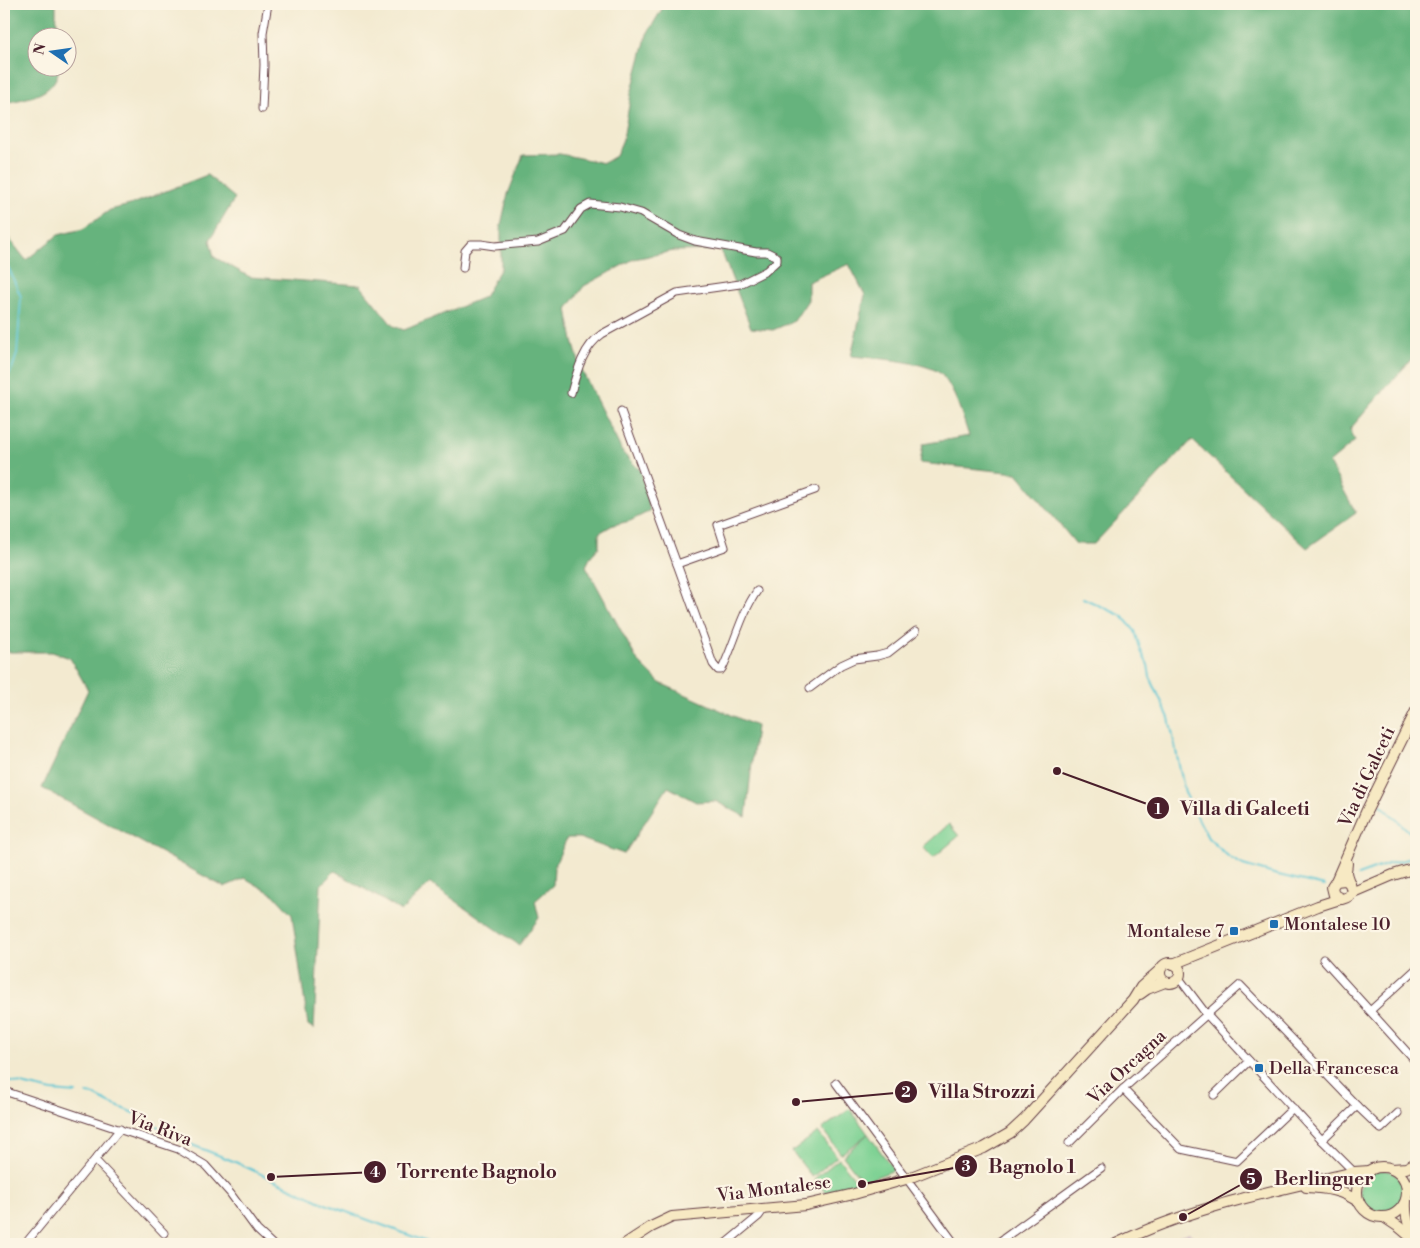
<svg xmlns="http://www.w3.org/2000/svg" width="1420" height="1248" viewBox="0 0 1420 1248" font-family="'Libre Bodoni',serif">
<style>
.industrial{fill:#d2bdc8}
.green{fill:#7dd193;stroke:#64785f}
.forest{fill:#66b37d;stroke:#586954}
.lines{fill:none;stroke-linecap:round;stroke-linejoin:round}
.stream{stroke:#5ac5d3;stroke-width:2}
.street-casing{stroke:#633d44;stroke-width:9}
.secondary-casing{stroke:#633d44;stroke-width:12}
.street{stroke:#fff;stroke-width:7}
.secondary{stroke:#f7e9c3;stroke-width:10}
.poi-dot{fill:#1f6fb2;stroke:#fcf5e5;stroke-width:2}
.labels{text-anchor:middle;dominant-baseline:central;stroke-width:4.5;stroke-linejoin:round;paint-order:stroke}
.street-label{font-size:18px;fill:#4a1f2b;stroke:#fcf5e5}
.poi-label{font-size:18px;fill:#4a1f2b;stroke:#fcf5e5;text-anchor:start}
.leader{fill:none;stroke:#4a1f2b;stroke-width:2}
.callout-dot{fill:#4a1f2b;stroke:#fcf5e5;stroke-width:2}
.mark-label{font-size:15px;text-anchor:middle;font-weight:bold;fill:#fff}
.callout-label{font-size:19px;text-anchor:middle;font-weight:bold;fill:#4a1f2b;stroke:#fcf5e5;stroke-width:4.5;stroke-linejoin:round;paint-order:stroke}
</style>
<rect width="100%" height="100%" fill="#fcf5e5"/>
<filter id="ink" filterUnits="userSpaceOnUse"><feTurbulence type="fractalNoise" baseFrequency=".02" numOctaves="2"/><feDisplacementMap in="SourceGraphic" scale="10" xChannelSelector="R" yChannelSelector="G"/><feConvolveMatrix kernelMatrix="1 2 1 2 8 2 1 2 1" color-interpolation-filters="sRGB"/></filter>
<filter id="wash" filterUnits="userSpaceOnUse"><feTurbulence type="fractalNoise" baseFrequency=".0096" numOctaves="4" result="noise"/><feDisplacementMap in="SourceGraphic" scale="20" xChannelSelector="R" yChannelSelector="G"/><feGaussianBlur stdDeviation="1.12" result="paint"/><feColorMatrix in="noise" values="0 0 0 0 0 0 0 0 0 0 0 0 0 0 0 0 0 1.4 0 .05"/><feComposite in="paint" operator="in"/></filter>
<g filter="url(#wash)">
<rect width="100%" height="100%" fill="#f3ead0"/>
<!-- industrial -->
<path class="industrial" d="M1189,1233L1205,1244H1156Z"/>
<!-- green -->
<g class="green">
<path d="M949,824L959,836L933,858L923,847Z"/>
<path d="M850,1109L868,1134L841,1154L822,1129Z"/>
<path d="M818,1132L837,1157L812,1177L792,1151Z"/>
<path d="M868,1134L894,1170L863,1182L843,1156Z"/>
<path d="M839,1159L858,1183L826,1193L814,1179Z"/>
<circle cx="1382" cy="1192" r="22"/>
</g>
<!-- forest -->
<g class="forest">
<path d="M4,4H56V16L60,37L38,38V68H59C55,96 27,98 4,103Z"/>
<path d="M665,4H1416V354L1350,429L1355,441L1329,463L1356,513L1307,548L1192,440L1094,544H1076L1017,473L920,463L923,444L969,436C962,416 956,392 942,375C929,361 871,358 851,356L865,295L849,264L808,282V300L794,321L773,330L751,328L721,250L674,251L634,259L584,286L567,309L573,341L581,369L623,453L641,471L650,511L630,521L613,525L599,533V547L591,556L586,566L637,660L660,683L756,726L746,817L715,801L696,802L668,787L624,854L579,838H567L554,867L553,885L535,901L539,918L519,945L430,883L401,911L335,871L321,885L314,1029L308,1025L292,915L274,895L245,878L224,887L42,788L88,690L70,658L52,652H4V232L26,260L58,235L83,229L110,210L130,205L207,175L235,198L210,240L214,257L250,277L360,285L393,326L404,330L484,297L501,268V225L508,194L523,155L560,154L604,163L616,156L623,139L631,94L647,34Z"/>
</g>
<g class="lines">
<!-- stream -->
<g class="stream">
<path d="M4,262L9,269L21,297L17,354L12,369L4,382"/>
<path d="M1083,598L1122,616L1135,631L1141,651L1148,665L1150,677L1169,718L1185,793L1208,838L1229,857L1243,865L1274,874L1325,886"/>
<path d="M1381,805L1416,838"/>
<path d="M1358,875L1388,864L1416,857"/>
<path d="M4,1080L52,1091L76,1093"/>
<path d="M87,1094L94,1095L109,1103L139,1115L182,1141L233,1161L328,1205L433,1244"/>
</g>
</g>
</g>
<g filter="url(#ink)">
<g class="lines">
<defs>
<g id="street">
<path d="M262,109L264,65L263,33L268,4"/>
<path d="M463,268L465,251L471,244H481L495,246L538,242L565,231L581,209L590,204L620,207L641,213L679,235L695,241L756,252H767L777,257V261L766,271L740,284L677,293L602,334C583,347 577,371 571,393"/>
<path d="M621,411L677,564"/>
<path d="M757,591C741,614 735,642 723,667L721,670H718L713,664L677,564L725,547L718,525L815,490"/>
<path d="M810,688L841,665L854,659L877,656L888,653L916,631"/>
<path d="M1323,959L1416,1062"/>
<path d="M1179,978L1207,1015L1322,1140L1354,1172"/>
<path d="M1370,1011L1416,969"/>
<path d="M836,1083L955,1244"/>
<path d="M1123,1089L1181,1149L1237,1161L1293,1108"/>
<path d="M4,1091L178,1149L205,1165L230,1193L257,1230L272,1244"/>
<path d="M1214,1095L1249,1061"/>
<path d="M1357,1106L1381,1129L1398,1113"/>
<path d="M1069,1143L1123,1089L1240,985L1357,1106L1322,1140"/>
<path d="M95,1160L164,1233"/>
<path d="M25,1244L120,1129"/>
<path d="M725,1244L759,1216L764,1209"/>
<path d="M996,1244L1101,1168"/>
</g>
<g id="secondary">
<path d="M1347,863C1347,866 1346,869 1346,872C1347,883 1360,894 1342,899L1334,895L1332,887L1336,881L1345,880L1350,883"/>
<path d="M1336,881L1367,810L1416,711"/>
<path d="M1351,893L1393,875L1416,868"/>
<circle cx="1170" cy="973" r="10"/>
<path d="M1173,964L1318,906L1340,899"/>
<path d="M1140,994L1147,989L1165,982"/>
<circle cx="1382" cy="1192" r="25"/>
<path d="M1392,1169L1406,1168L1416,1163"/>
<path d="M1306,1187C1326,1188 1342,1190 1359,1202"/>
<path d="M1407,1192L1416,1179"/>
<path d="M1406,1201C1405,1217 1409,1227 1416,1241"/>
<path d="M1384,1217L1399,1227L1412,1238"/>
<path d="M625,1244L651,1227L672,1217L806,1205L854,1194L906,1179L984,1148L1010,1133L1024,1120L1133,1000L1141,987L1160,970"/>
<path d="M1116,1244C1191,1207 1273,1191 1354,1172L1370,1171"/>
</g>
</defs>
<!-- street casing -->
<use href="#street" class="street-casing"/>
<!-- secondary casing -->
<use href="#secondary" class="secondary-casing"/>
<!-- street -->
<use href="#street" class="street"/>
<!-- secondary -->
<use href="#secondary" class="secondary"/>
</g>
</g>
<!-- markers -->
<g class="poi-dot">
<rect x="1269" y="919" width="10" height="10" rx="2.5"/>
<rect x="1229" y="926" width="10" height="10" rx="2.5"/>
<rect x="1254" y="1063" width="10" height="10" rx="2.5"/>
</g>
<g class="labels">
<!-- street labels -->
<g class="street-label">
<text transform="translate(1367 777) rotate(-65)">Via di Galceti</text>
<text transform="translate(1127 1067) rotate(-43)">Via Orcagna</text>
<text transform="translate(160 1129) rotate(21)">Via Riva</text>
<text transform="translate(774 1189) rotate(-7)">Via Montalese</text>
</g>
<!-- poi labels -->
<g class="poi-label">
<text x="1284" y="924">Montalese 10</text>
<text x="1224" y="931" text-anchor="end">Montalese 7</text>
<text x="1269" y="1068">Della Francesca</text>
</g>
</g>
<!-- callouts -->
<path class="leader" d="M1057 771L1158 808M796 1102L906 1092M862 1184L966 1166M271 1177L375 1172M1183 1217L1251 1179"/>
<g class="callout-dot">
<circle cx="1057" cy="771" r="5"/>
<circle cx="796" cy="1102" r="5"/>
<circle cx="862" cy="1184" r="5"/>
<circle cx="271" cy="1177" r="5"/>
<circle cx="1183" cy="1217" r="5"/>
<circle cx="1158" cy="808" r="12"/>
<circle cx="906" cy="1092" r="12"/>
<circle cx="966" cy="1166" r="12"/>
<circle cx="375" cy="1172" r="12"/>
<circle cx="1251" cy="1179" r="12"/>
</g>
<g class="mark-label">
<text x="1158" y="814">1</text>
<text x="906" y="1097">2</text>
<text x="966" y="1171">3</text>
<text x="375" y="1177">4</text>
<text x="1251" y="1184">5</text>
</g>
<g class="callout-label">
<text x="1245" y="815">Villa di Galceti</text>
<text x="982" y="1098">Villa Strozzi</text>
<text x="1032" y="1173">Bagnolo 1</text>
<text x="477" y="1178">Torrente Bagnolo</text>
<text x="1324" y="1185">Berlinguer</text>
</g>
<!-- margin -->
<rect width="1420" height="1248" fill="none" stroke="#fcf5e5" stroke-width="20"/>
<!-- north arrow -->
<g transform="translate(52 52) rotate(283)"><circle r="24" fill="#fcf5e5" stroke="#b59f9b"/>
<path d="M0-4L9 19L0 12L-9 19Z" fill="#1f6fb2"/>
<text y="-8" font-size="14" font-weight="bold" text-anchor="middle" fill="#4a1f2b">N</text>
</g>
</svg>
